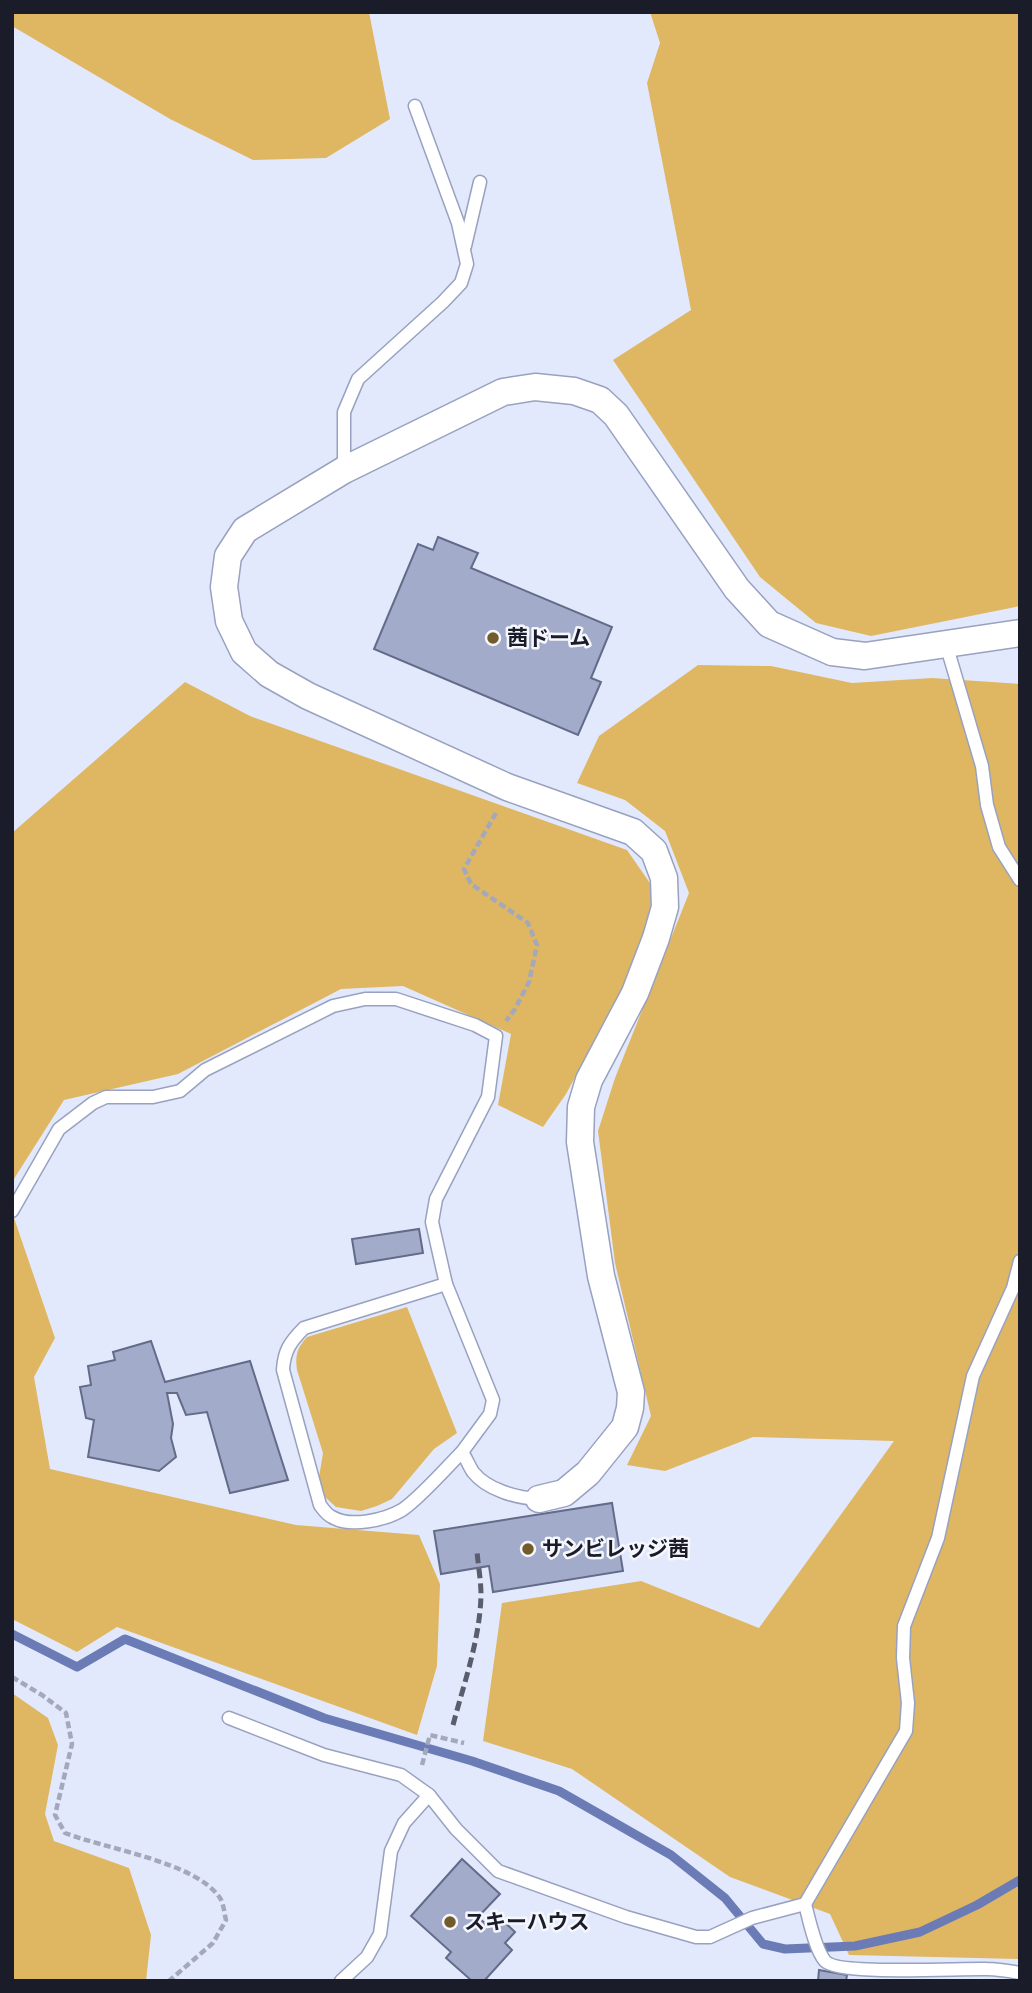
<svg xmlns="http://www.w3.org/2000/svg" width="1032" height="1993" viewBox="0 0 1032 1993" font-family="'Fira Sans Condensed','Noto Sans JP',sans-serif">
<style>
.green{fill:#dfb762}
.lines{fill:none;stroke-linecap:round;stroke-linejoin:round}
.stream{stroke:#6b7bb6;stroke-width:9}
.building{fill:#a2abca;stroke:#626b87;stroke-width:2}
.service-casing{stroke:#98a1bf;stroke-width:15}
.minor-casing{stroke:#98a1bf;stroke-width:29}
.path{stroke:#a3a8ba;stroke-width:4.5;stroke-dasharray:7 3.5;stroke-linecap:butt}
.service{stroke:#fff;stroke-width:12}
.minor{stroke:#fff;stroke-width:26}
.rail{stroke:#595d6c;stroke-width:5;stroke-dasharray:10 5;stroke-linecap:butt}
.poi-dot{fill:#725c2c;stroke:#f5f7fd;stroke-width:2.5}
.labels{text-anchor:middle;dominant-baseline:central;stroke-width:5;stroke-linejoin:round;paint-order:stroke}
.poi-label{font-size:21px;font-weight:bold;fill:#1a1d29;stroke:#f5f7fd;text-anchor:start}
</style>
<rect width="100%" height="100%" fill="#e3e9fd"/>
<!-- green -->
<g class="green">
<path d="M12,12H369L390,119L326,158L253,160L170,119L12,26Z"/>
<path d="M650,12H1020V606L871,636L816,623L760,577L613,360L691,310L647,83L660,43Z"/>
<path d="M698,665L771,666L852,683L932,678L1020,684V1959L849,1955L830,1914L730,1877L572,1769L483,1741L502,1603L641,1581L759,1628L894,1441L753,1437L665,1471L627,1465L651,1416L615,1263L598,1131L615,1078L689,893L665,831L625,800L577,783L599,736Z"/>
<path d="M185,682L250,716L627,850L652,886L650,915L630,977L566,1094L543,1127L498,1105L511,1034L403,986L341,989L178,1074L64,1100L12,1182V833Z"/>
<path d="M12,1212L55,1338L34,1377L50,1469L296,1525L419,1535L440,1584L437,1666L417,1735L117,1627L77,1652L12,1619Z"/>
<path d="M407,1307L457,1433L434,1449L392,1499L377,1506L361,1511L336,1507L325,1497L319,1477L323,1453L297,1370C295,1355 297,1348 307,1337Z"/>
<path d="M12,1693L48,1718L58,1745L45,1814L54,1841L129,1868L151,1935L146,1981H12Z"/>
</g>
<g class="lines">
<!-- stream -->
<path class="stream" d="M12,1634L77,1667L125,1639L324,1718L472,1761L559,1791L671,1855L725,1898L763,1944L785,1949L855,1946L920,1932L977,1905L1020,1880"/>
</g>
<!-- building -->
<g class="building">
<path d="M438,537L478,553L471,568L612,627L591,678L601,682L578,735L374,649L418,544L433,550Z"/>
<path d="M419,1229L423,1253L356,1264L352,1239Z"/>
<path d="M151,1341L165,1382L250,1361L288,1480L230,1493L207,1412L186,1415L177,1393H167L173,1424L171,1438L176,1457L159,1471L88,1457L94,1420L86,1418L80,1387L91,1385L88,1366L115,1360L113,1352Z"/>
<path d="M612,1503L623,1571L493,1592L489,1566L441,1574L434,1531Z"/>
<path d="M462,1859L500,1894L478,1917L488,1926L497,1915L515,1932L505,1943L512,1950L484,1981H472L446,1958L451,1952L411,1916Z"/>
<path d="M819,1970L847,1975L846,1981H818Z"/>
</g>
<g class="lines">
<defs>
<g id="service">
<path d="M465,246L480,182"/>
<path d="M344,470V412L358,379L443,302L461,283L467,264L458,223L415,106"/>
<path d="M946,644L982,766L987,805L999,847L1020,880"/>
<path d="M12,1211L59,1129L93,1103L106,1097H153L180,1091L205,1070L333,1006L365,999H396L475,1025L496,1036L488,1097L436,1199L432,1222L446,1284L493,1400L490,1414L462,1452C466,1458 469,1466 473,1472C487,1490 517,1498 539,1499"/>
<path d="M446,1284L304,1328C290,1342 284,1351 283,1370L320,1505C323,1509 327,1515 332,1517C350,1528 385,1520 402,1510C419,1499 446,1468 462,1452"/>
<path d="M229,1718L324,1755L401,1775L429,1795L456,1829L498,1871L626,1917L696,1937H710L752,1918L805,1904L906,1731L908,1703L903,1658L904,1626L938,1538L973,1376L1013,1288L1020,1261"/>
<path d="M805,1904C809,1919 815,1949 825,1961C838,1976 961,1968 987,1969C998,1969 1009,1971 1020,1973"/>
<path d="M341,1981L367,1957L380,1934L391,1851L404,1823L429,1795"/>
</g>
<path id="minor" d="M539,1499L564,1493L588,1473L625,1427L630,1408L631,1392L601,1276L580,1142L581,1107L589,1080L635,993L656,938L665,907L664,878L654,851L633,832L507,787L308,696L269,674L244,652L229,621L224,587L228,556L245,530L344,470L503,392L535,387L574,391L600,400L616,415L737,589L769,624L832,652L865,656L1020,633"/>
</defs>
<!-- service casing -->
<use href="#service" class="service-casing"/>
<!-- minor casing -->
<use href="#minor" class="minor-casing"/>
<!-- path -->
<g class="path">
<path d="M496,813L464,869L471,884L528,923L537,945L529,982L515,1009L506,1021"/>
<path d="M12,1677L42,1695L66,1713L72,1744L55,1815L65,1833C106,1849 196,1862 220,1898C224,1904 224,1913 226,1920L213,1943L169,1981"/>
<path d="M422,1765L430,1735L464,1743"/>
</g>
<!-- service -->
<use href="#service" class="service"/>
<!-- minor -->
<use href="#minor" class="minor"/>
<!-- rail -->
<path class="rail" d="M453,1725C464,1683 480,1639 481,1595C481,1580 478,1565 477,1551"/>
</g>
<!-- markers -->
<g class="poi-dot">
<circle cx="493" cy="638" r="7"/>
<circle cx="528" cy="1549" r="7"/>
<circle cx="450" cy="1922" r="7"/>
</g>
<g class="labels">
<!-- poi labels -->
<g class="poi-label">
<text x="507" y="638">茜ドーム</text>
<text x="542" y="1549">サンビレッジ茜</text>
<text x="464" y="1922">スキーハウス</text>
</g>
</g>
<!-- border -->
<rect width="1032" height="1993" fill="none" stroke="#1a1d29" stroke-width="28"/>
</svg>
